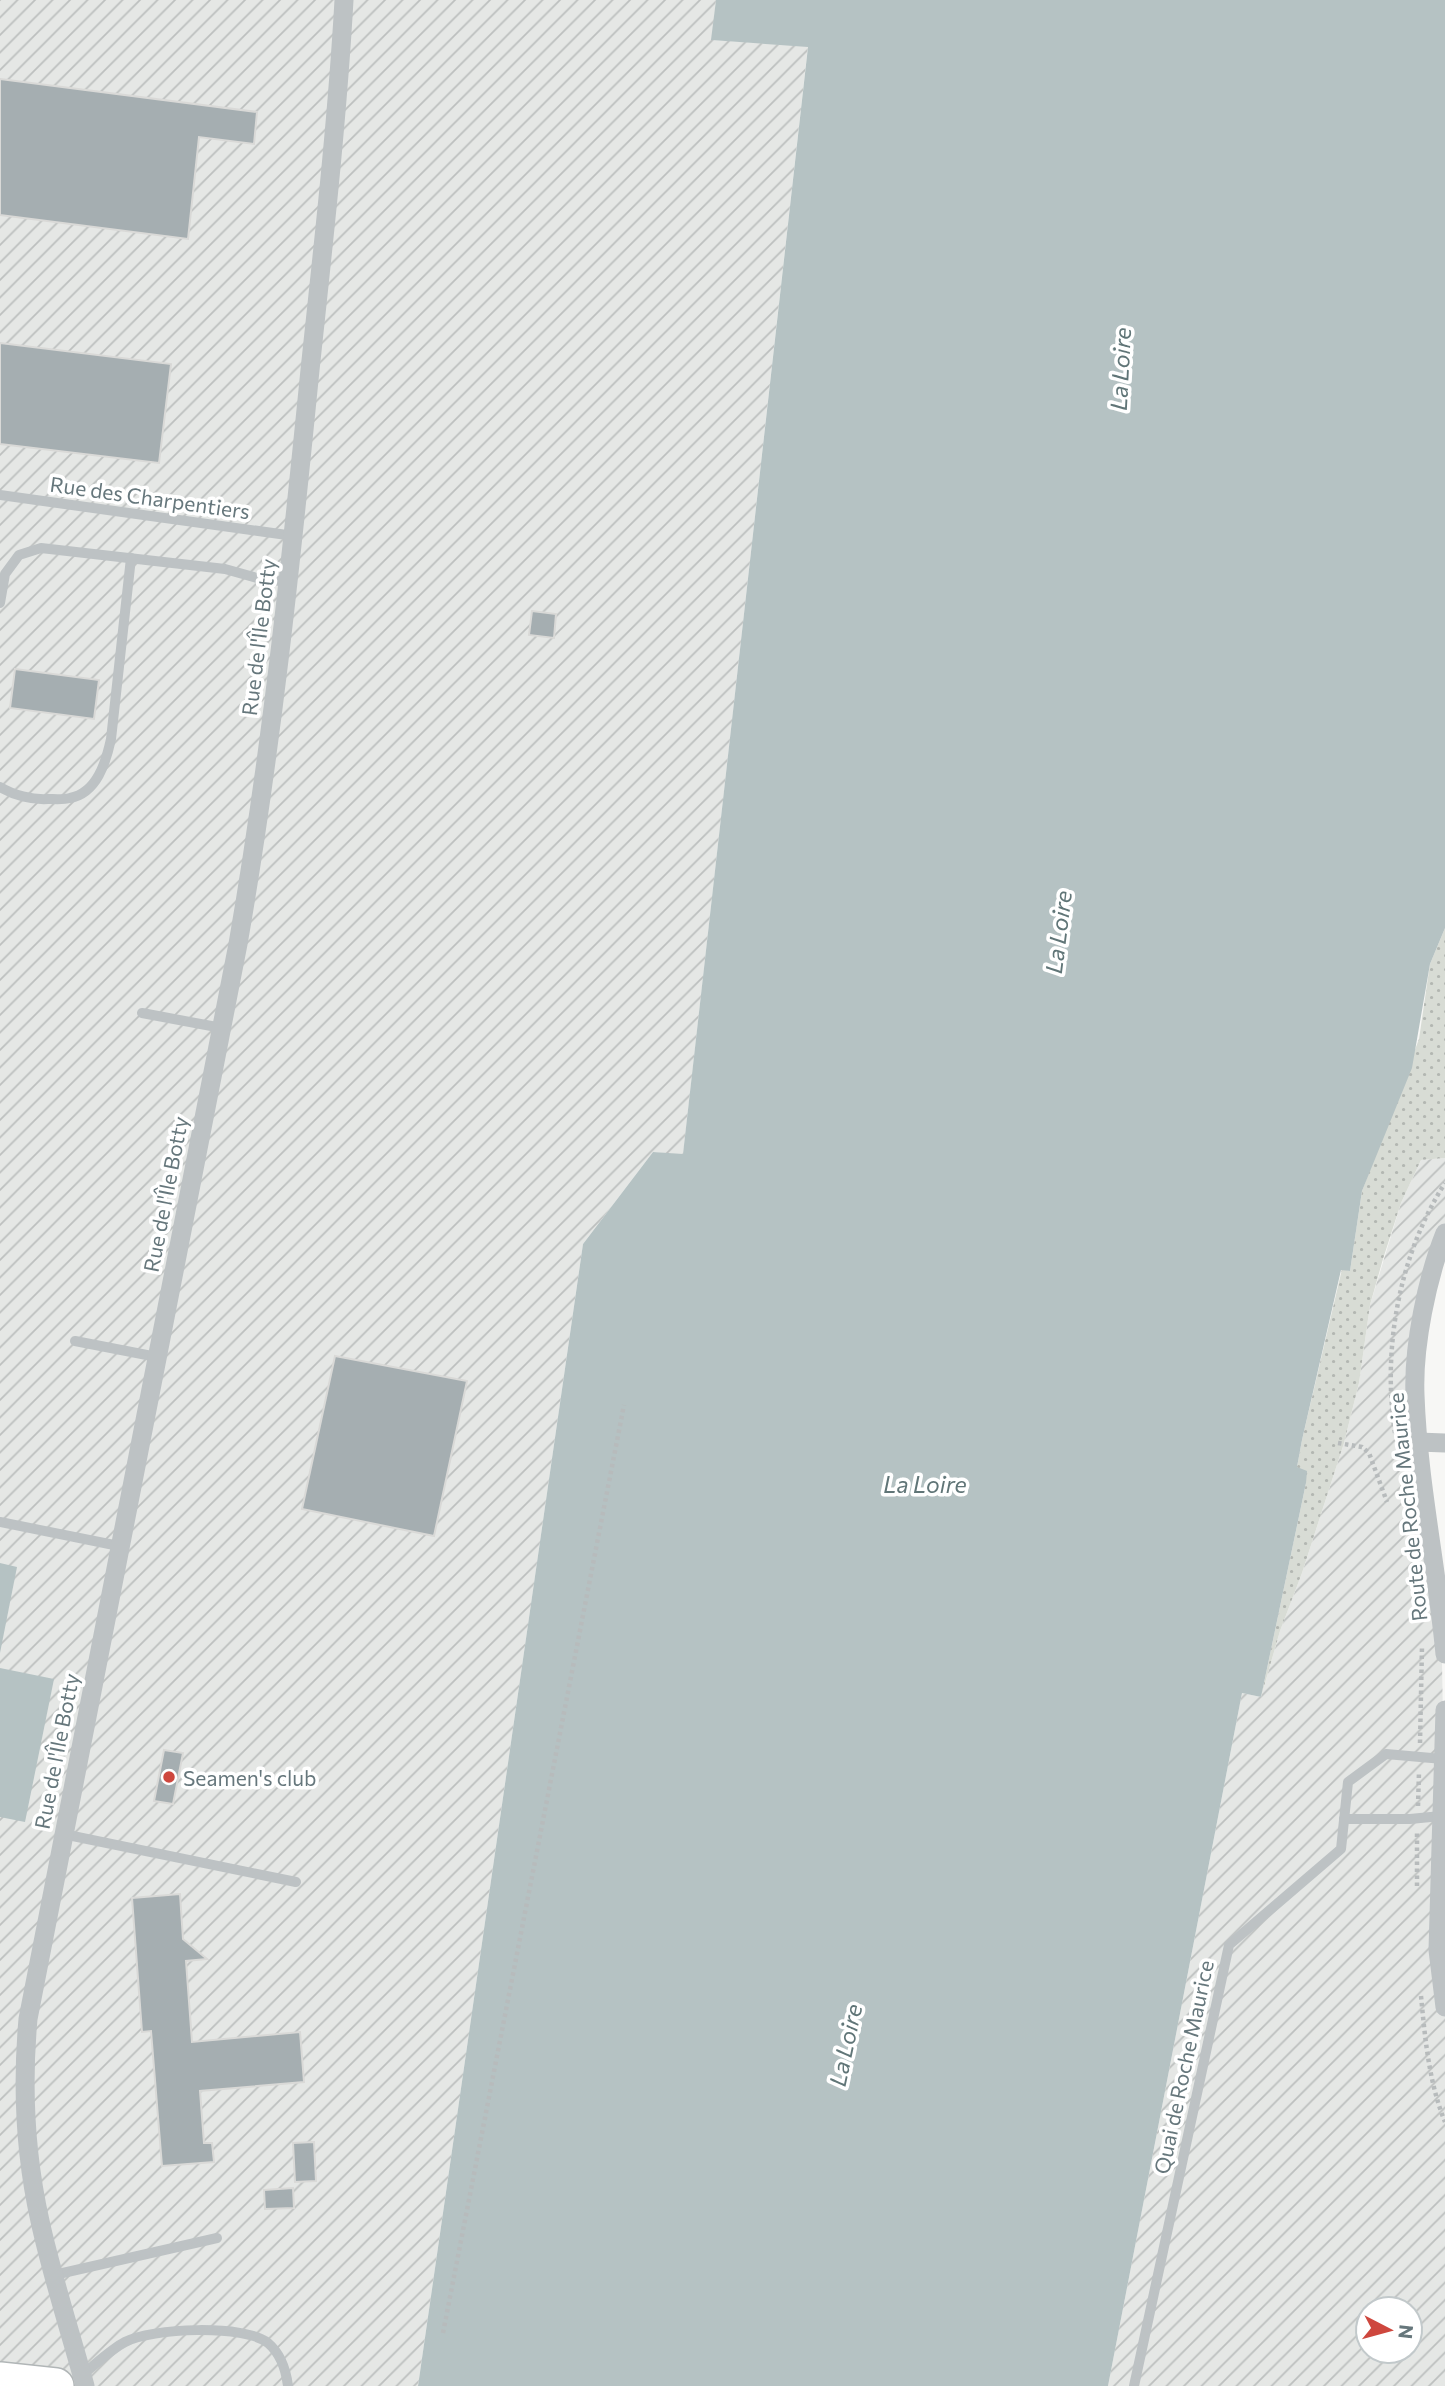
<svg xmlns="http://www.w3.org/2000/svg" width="1445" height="2386" viewBox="0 0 1445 2386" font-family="Commissioner,sans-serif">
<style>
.industrial{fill:url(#industrial-furrows);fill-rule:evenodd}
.grass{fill:url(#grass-dots)}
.water{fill:#b5c2c3}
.building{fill:#a5aeb1;stroke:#d9d9d7;stroke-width:2}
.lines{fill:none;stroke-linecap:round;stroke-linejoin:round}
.highway-casing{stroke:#b1b6b7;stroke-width:38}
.path{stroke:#b7bbbc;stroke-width:4.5;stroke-dasharray:3.5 3.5;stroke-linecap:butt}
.lane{stroke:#bdc2c4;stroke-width:10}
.street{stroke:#bdc2c4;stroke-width:19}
.highway{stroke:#fff;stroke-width:35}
.poi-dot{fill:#ce473e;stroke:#fff;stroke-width:2.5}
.labels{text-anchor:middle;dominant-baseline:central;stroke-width:7;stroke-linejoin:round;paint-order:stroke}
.street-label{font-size:21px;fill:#66777c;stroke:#fff}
.poi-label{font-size:21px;fill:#66777c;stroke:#fff;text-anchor:start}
.water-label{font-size:23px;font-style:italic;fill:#607577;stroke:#fff}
</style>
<defs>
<pattern id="industrial-furrows" width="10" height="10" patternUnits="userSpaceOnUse" patternTransform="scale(1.75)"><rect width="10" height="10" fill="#e5e7e5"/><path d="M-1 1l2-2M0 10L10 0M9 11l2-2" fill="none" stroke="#bdc0bf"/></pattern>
<pattern id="grass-dots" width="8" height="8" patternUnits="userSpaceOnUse" patternTransform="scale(1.75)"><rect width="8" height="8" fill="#d8dcd5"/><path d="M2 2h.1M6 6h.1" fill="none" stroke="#b3b7b2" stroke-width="1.8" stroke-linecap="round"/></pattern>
</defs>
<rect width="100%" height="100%" fill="#f7f7f5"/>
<!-- industrial -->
<g class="industrial">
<path d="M0,0H716L712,40L808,46L683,1155L653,1152L583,1244L418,2386H0Z"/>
<path d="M1445,1158V1231L1412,1378L1442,1663L1445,1833V2386H1108L1242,1693L1261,1697L1280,1631L1302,1573L1344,1443L1359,1383L1370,1305L1401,1203L1421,1160ZM1368,2309H1410V2351H1368Z"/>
</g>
<!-- grass -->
<path class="grass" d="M1445,928V1158L1421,1160L1401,1203L1383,1259L1370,1305L1359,1383L1344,1443L1302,1573L1280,1631L1261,1697L1306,1483L1297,1467L1302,1440L1342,1269L1350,1271L1362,1191L1419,1039L1430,964Z"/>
<!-- water -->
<g class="water">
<path d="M716,0H1445V928L1430,964L1412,1068L1362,1191L1350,1271L1341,1270L1302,1440L1297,1467L1307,1471L1306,1483L1261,1697L1242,1693L1108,2386H418L583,1244L653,1152L683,1154L808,47L711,40Z"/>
<path d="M0,1563L17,1567L0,1653Z"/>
<path d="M0,1668L54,1679L25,1822L0,1817Z"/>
</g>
<!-- building -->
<g class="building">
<path d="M0,79L257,112L254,144L199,137L188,239L0,215Z"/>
<path d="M0,343L171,364L159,463L0,444Z"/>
<path d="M532,611L556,614L554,638L529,635Z"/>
<path d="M15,669L99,680L94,719L10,708Z"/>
<path d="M335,1356L467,1381L434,1536L302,1509Z"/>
<path d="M164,1750L183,1753L173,1804L154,1801Z"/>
<path d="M180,1894L183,1939L207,1959L186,1961L192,2042L300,2032L304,2082L200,2091L204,2143H212L214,2162L162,2166L151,2031L142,2032L132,1898Z"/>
<path d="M314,2142L316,2181L295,2182L293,2143Z"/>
<path d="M293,2188L294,2208L265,2209L264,2190Z"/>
</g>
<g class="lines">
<defs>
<path id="highway" d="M0,2380L56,2386"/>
</defs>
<!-- highway casing -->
<use href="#highway" class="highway-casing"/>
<!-- path -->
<g class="path">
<path d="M1395,1433C1382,1349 1399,1255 1445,1183"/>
<path d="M1338,1443L1362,1447L1369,1453L1387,1502"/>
<path d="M1420,1743L1422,1646"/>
<path d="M1418,1806L1419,1772"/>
<path d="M1417,1886V1832"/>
<path d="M1421,1996C1425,2038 1429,2083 1445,2122"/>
<path d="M443,2333L624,1405"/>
</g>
<!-- lane -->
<g class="lane">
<path d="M0,495L294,536"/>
<path d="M0,603L5,574L19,555L41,548L225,569L257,578L288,582"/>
<path d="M0,787C13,795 32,800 48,799C54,799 63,800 70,798C97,793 106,762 111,739L131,558"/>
<path d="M142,1013L222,1028"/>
<path d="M75,1341L157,1357"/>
<path d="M0,1522L119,1546"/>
<path d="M1344,1819H1410L1441,1816"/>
<path d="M63,1834L296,1882"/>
<path d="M54,2275L217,2238"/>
<path d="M82,2375C96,2364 110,2350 125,2342C151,2328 245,2324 268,2343C281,2354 286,2370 288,2386"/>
<path d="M1134,2386L1229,1945L1341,1849L1348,1782L1386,1754L1443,1759"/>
</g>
<!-- street -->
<g class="street">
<path d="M1445,1233C1427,1278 1413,1346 1415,1395C1418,1482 1437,1568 1445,1654"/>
<path d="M1418,1442L1445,1443"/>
<path d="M1445,1710L1438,1950L1445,2007"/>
<path d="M85,2386C70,2331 52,2276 40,2221C25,2154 22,2086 28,2019L238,944C271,754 291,562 310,370C323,247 337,124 344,0"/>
</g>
<!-- highway -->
<use href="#highway" class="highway"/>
</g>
<!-- markers -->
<circle class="poi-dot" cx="169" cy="1777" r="7"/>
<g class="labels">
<!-- street labels -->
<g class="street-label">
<text transform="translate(150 497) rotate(8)">Rue des Charpentiers</text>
<text transform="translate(258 637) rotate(-83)">Rue de l'Île Botty</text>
<text transform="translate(165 1194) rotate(-79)">Rue de l'Île Botty</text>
<text transform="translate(1407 1507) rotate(-96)">Route de Roche Maurice</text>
<text transform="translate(56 1751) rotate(-79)">Rue de l'Île Botty</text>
<text transform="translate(1183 2067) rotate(-78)">Quai de Roche Maurice</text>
</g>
<!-- poi labels -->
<g class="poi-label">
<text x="183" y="1777">Seamen's club</text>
</g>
<!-- water labels -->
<g class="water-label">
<text transform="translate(1120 369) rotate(-87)">La Loire</text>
<text transform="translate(1058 932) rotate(-83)">La Loire</text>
<text x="925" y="1484">La Loire</text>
<text transform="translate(845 2045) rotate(-78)">La Loire</text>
</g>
</g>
<!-- north arrow -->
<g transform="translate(1389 2330) rotate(96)"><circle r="33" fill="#ffffff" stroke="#c2c9cb" stroke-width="2"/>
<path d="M0-5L12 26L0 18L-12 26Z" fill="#ce473e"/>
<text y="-10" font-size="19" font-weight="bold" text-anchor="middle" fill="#66777c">N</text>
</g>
</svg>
